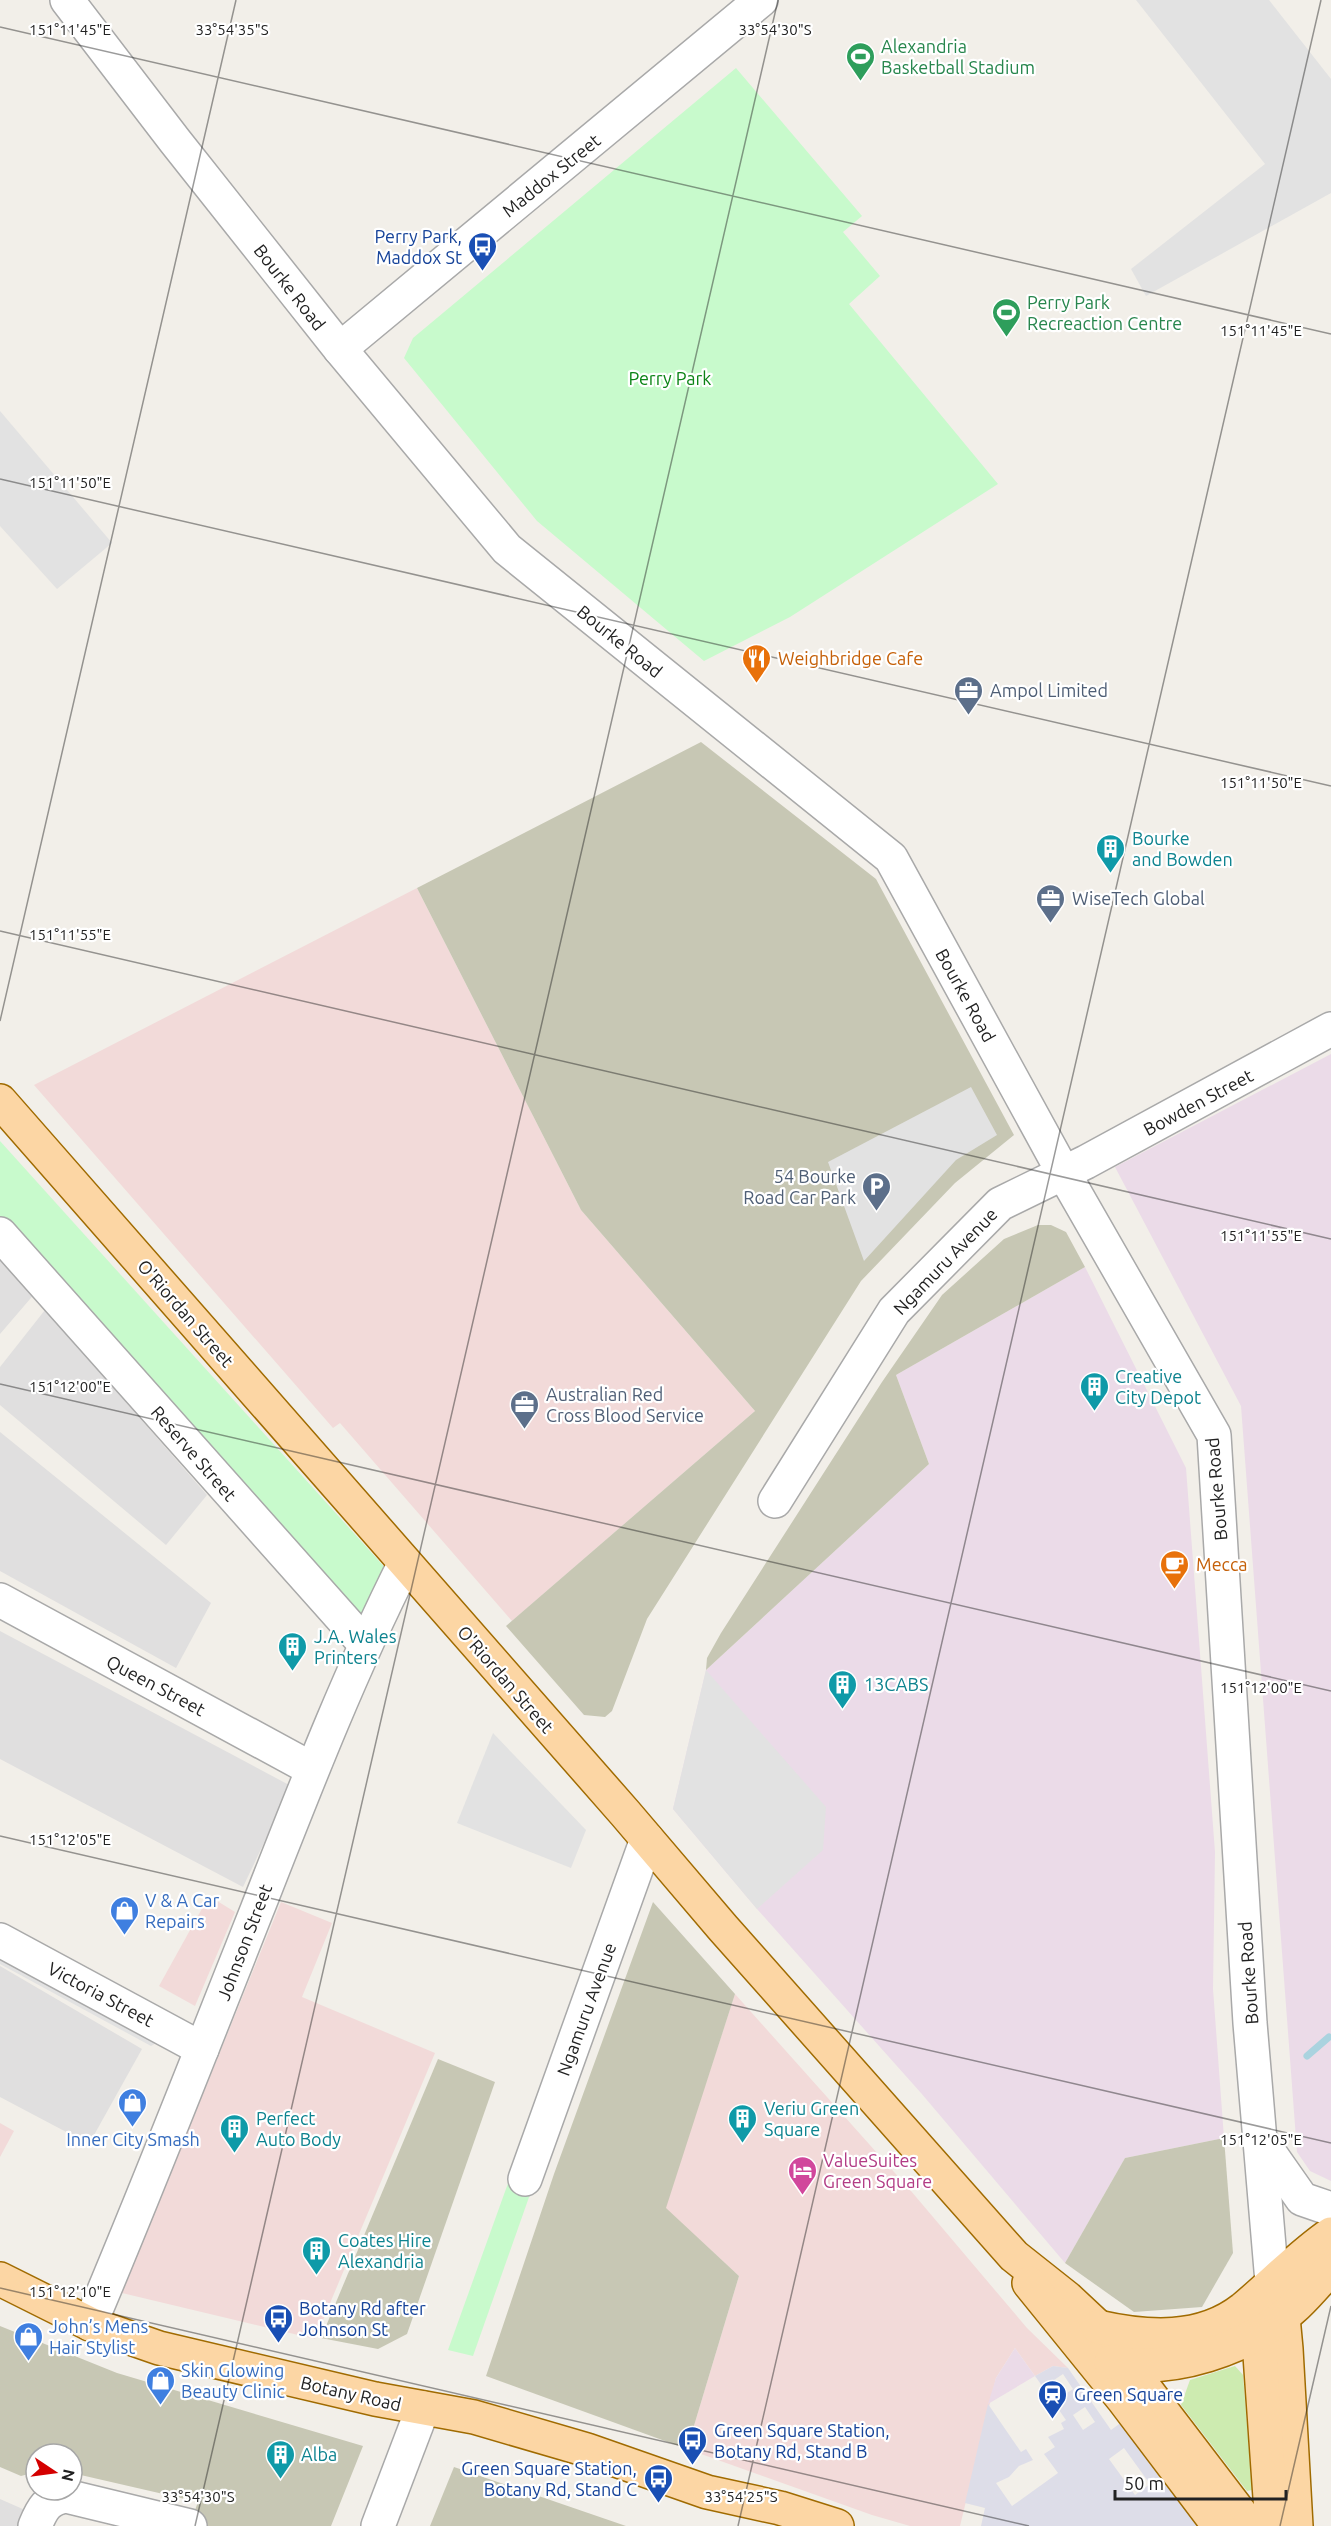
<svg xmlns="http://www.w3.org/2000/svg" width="1331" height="2526" viewBox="0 0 1331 2526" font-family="Ubuntu,sans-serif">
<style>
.residential{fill:#e0dfdf}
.commercial{fill:#f2dad9}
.industrial{fill:#ebdbe8}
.construction{fill:#c7c7b4}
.grass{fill:#cdebb0}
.park{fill:#c8facc}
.parking{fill:#e2e2e2}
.plaza{fill:#dddde8;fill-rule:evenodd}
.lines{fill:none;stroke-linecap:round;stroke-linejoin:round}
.stream{stroke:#aad3df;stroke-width:7}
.minor-casing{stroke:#a9a9a9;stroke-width:36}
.major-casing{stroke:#a06b00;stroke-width:36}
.minor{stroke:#fff;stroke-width:33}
.major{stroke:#fcd6a4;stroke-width:33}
.ticks{fill:none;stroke:#222;stroke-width:1.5;stroke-opacity:0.45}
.labels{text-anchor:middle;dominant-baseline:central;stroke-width:4.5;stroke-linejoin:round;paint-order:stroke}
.leisure-label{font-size:18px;fill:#27864d;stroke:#fff;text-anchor:start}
.street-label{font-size:18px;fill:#222;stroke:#fff}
.transit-label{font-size:18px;fill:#164399;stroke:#fff;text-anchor:start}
.park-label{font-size:18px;fill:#0c8416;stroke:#fff}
.food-label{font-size:18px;fill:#c56008;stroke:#fff;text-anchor:start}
.service-label{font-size:18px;fill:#4e5e75;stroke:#fff;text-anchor:start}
.culture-label{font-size:18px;fill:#0d838f;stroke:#fff;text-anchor:start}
.shop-label{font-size:18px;fill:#366cbe;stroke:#fff;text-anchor:start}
.hotel-label{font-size:18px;fill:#b23c85;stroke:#fff;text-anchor:start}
.ticks-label{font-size:15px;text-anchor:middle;fill:#222;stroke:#fff;stroke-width:4.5;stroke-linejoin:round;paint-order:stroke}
</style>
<rect width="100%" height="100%" fill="#f2efe9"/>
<!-- residential -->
<g class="residential">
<path d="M0,1251L36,1292L0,1334Z"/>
<path d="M45,1310L207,1495L166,1545L0,1405V1367Z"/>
<path d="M0,1432L211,1603L176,1668L0,1571Z"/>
<path d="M0,1631L291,1786L243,1887L0,1759Z"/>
<path d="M0,1966L142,2049L89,2144L0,2097Z"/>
<path d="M0,2499L25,2510L18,2526H0Z"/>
</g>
<!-- commercial -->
<g class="commercial">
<path d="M417,888L581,1210L755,1411L512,1621L340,1423L333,1428L34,1085Z"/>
<path d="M209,1896L235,1912L195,2006L159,1986Z"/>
<path d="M281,1902L332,1923L302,1997L435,2053L315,2339L122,2293Z"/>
<path d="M735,1994L911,2191L1027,2328L1068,2368L1053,2366L1035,2376L1015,2348L996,2378L960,2526H910L872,2515L687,2449L739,2276L665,2208Z"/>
<path d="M0,2123L14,2131L0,2157Z"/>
</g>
<!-- industrial -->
<g class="industrial">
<path d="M1331,1054V2181L1310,2171L1297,2152L1241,1406L1115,1167Z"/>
<path d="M1085,1267L1186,1468L1215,1852L1213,1989L1224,2138L1125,2158L1065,2263L921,2093L757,1909L673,1809L706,1670L929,1464L896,1375Z"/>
<path d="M1015,2348L1035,2376L988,2404L996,2378Z"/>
</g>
<!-- construction -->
<g class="construction">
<path d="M701,742L876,879L1014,1135L955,1183L861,1281L647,1619L612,1711L605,1717L584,1715L506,1626L755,1411L581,1210L417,888Z"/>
<path d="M1038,1225H1051L1066,1232L1085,1267L896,1375L929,1464L706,1670L707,1658L721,1633L882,1382L942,1295L1004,1239Z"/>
<path d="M653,1902L735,1994L666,2208L739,2276L687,2449L486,2376L554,2174Z"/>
<path d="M438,2059L495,2082L407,2334L378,2349L321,2338Z"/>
<path d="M1224,2138L1233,2253L1202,2307L1134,2312L1065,2263L1125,2158Z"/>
<path d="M0,2326L117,2373L363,2446L331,2526H189L198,2502L72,2473V2454H36V2472L21,2476L0,2467Z"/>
<path d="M454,2467L626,2526H430Z"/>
</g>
<!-- grass -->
<path class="grass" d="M1235,2366L1243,2375L1252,2490L1247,2491L1181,2405L1190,2380Z"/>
<!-- park -->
<g class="park">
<path d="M736,68L862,216L843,232L880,276L849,304L998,484L790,617L704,661L537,521L404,358L413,338Z"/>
<path d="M0,1141L397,1581L365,1620L0,1222Z"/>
<path d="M511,2175L534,2183L473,2356L448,2350Z"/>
</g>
<!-- parking -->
<g class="parking">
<path d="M1136,0H1269L1331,79V193L1146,296L1131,269L1265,164Z"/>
<path d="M0,411L112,543L57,589L0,526Z"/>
<path d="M971,1087L997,1135L956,1160L864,1261L828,1162Z"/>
<path d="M706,1670L826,1807L823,1850L757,1909L673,1809Z"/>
<path d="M493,1733L586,1830L571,1868L457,1823Z"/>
<path d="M0,1946L167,2037L151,2046L0,1964Z"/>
</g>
<!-- plaza -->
<path class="plaza" d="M1053,2366L1068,2368L1111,2430L1126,2419L1207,2526H981L985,2508L965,2503L988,2404L1021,2452L1026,2449L1033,2460L1019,2466L1009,2477L996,2483L1012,2506L1058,2473L1044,2454L1055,2447L1048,2437L1064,2429L1061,2423L1066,2420L1035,2376ZM1063,2374L1073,2389L1061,2397L1051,2382ZM1085,2407L1095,2422L1083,2430L1073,2415ZM1124,2448L1150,2484L1135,2495L1109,2459Z"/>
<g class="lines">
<!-- stream -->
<path class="stream" d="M1307,2056L1329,2037"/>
<defs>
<g id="minor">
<path d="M67,0L175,141L340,349L507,549L891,858L1063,1172L1214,1435L1250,2023L1272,2282"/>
<path d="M340,349L761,0"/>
<path d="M0,1234L365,1644"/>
<path d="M775,1501L894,1311L1000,1204L1086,1162L1331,1029"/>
<path d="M0,1600L312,1769"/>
<path d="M0,1940L202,2049"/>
<path d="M1262,2142L1302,2199L1331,2209"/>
<path d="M525,2179L647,1839"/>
<path d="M90,2324C148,2187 202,2049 257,1910C303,1793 348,1676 405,1563"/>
<path d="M35,2526C42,2509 47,2499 66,2496L190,2526"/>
<path d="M378,2526L423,2408"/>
</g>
<g id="major">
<path d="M0,1101L625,1813L723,1928L1014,2256L1067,2298L1098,2327L1250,2526"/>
<path d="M0,2279L90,2324L159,2348L375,2399L474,2417L587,2450L707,2492L780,2508L837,2526"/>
<path d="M1029,2283L1123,2399L1219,2526"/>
<path d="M1277,2298L1283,2317L1286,2349L1296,2526"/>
<path d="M1265,2313L1260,2330V2355L1272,2526"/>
<path d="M1098,2327C1147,2338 1201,2342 1243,2309C1273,2284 1299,2256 1331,2234"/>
<path d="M1111,2362C1172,2374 1247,2349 1292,2309C1306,2297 1317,2282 1331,2269"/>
</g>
</defs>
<!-- minor casing -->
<use href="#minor" class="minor-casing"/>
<!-- major casing -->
<use href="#major" class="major-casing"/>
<!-- minor -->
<use href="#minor" class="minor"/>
<!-- major -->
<use href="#major" class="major"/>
</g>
<!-- ticks -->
<path class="ticks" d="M0,27L1331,334M0,479L1331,786M0,931L1331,1239M0,1021L236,0M0,1384L1331,1691M0,1836L1331,2143M0,2288L1029,2526M195,2526L778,0M738,2526L1321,0M1280,2526L1331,2306"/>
<!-- icons -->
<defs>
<symbol id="stadium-pin" viewBox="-11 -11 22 30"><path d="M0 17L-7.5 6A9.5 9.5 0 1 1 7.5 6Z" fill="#2e9e5b" stroke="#fff"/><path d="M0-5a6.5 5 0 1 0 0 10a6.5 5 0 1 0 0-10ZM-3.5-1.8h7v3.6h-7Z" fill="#fff"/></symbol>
<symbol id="bus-pin" viewBox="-11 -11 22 30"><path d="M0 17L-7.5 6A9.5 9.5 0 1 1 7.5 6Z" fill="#1a4fb4" stroke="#fff"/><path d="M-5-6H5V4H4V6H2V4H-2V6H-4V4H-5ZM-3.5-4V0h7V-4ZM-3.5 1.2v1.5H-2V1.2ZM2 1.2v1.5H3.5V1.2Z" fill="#fff"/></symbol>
<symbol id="restaurant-pin" viewBox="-11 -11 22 30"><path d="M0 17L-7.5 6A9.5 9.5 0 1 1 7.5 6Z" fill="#e8710a" stroke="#fff"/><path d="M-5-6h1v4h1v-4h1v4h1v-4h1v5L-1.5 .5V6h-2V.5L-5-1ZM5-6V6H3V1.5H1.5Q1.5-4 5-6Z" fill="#fff"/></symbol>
<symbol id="office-pin" viewBox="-11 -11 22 30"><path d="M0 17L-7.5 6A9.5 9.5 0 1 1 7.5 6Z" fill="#5c6f8a" stroke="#fff"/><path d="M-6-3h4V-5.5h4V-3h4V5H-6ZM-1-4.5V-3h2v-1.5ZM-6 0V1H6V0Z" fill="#fff"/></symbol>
<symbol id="building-pin" viewBox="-11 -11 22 30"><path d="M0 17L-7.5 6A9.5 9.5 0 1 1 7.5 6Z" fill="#0f9aa8" stroke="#fff"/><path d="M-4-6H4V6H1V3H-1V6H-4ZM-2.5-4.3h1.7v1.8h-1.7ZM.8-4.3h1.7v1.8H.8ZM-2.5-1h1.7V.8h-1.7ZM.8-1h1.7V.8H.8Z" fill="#fff"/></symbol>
<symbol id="parking-pin" viewBox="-11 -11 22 30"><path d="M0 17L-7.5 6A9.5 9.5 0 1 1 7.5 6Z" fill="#5c6f8a" stroke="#fff"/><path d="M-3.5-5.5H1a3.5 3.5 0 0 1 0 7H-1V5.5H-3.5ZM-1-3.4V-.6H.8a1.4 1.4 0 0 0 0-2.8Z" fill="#fff"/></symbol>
<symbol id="cafe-pin" viewBox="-11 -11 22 30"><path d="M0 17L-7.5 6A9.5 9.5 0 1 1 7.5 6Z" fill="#e8710a" stroke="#fff"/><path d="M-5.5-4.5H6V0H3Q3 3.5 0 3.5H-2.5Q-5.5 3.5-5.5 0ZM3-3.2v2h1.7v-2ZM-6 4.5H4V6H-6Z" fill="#fff"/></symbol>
<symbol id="shop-pin" viewBox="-11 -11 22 30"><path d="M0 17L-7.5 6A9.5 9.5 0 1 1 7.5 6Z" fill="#3f7fe0" stroke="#fff"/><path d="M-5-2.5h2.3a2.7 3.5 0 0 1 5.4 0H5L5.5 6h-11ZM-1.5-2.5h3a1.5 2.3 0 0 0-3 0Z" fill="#fff"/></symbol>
<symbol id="hotel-pin" viewBox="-11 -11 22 30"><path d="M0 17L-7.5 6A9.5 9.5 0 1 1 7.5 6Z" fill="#d1479c" stroke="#fff"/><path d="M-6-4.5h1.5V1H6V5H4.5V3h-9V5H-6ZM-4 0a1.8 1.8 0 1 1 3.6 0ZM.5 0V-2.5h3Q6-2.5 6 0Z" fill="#fff"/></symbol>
<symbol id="station-pin" viewBox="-11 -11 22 30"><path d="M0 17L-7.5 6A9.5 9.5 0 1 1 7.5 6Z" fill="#1a4fb4" stroke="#fff"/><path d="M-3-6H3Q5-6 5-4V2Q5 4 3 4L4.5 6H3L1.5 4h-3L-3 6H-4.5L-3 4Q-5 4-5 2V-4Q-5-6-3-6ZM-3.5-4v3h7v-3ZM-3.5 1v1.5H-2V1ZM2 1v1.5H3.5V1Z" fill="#fff"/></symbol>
</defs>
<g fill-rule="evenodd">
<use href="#stadium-pin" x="844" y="40" width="33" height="45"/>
<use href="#bus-pin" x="466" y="230" width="33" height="45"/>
<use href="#stadium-pin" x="990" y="296" width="33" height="45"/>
<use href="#restaurant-pin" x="740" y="642" width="33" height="45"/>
<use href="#office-pin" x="952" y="674" width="33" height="45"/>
<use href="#building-pin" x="1094" y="832" width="33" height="45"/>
<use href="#office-pin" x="1034" y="882" width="33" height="45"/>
<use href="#parking-pin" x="860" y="1170" width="33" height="45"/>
<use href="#building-pin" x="1078" y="1370" width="33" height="45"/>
<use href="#office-pin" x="508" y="1388" width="33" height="45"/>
<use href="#cafe-pin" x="1158" y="1548" width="33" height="45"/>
<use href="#building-pin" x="276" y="1630" width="33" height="45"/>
<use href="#building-pin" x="826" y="1668" width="33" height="45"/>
<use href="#shop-pin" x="108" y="1894" width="33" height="45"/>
<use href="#shop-pin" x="116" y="2086" width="33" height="45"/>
<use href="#building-pin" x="726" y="2102" width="33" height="45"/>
<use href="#building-pin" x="218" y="2112" width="33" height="45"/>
<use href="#hotel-pin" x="786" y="2154" width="33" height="45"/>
<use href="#building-pin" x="300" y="2234" width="33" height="45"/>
<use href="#bus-pin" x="262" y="2302" width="33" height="45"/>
<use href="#shop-pin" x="12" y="2320" width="33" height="45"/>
<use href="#shop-pin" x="144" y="2364" width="33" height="45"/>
<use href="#station-pin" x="1036" y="2378" width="33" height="45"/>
<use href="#bus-pin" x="676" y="2424" width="33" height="45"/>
<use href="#building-pin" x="264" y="2438" width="33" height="45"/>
<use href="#bus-pin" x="642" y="2462" width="33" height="45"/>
</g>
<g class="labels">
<!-- leisure labels -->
<g class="leisure-label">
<text x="881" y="46">Alexandria<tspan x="881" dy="21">Basketball Stadium</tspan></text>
<text x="1027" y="302">Perry Park<tspan x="1027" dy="21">Recreaction Centre</tspan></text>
</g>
<!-- street labels -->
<g class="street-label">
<text transform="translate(551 175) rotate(-39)">Maddox Street</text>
<text transform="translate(290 287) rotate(52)">Bourke Road</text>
<text transform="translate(620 641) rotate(39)">Bourke Road</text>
<text transform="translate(966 995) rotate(61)">Bourke Road</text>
<text transform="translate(1198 1102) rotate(-28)">Bowden Street</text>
<text transform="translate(945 1261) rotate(-46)">Ngamuru Avenue</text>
<text transform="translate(186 1313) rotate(49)">O'Riordan Street</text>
<text transform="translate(194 1453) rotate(49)">Reserve Street</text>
<text transform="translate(1216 1489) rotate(-95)">Bourke Road</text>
<text transform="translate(506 1679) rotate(49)">O'Riordan Street</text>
<text transform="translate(156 1685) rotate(28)">Queen Street</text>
<text transform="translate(244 1942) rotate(-69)">Johnson Street</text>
<text transform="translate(1248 1973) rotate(-94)">Bourke Road</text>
<text transform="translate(101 1994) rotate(28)">Victoria Street</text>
<text transform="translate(586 2009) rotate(-70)">Ngamuru Avenue</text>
<text transform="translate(351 2393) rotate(13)">Botany Road</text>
</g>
<!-- transit labels -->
<g class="transit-label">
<text x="462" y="236" text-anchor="end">Perry Park,<tspan x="462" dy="21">Maddox St</tspan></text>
<text x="299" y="2308">Botany Rd after<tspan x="299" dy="21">Johnson St</tspan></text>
<text x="1074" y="2394">Green Square</text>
<text x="714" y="2430">Green Square Station,<tspan x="714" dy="21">Botany Rd, Stand B</tspan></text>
<text x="637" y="2468" text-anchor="end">Green Square Station,<tspan x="637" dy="21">Botany Rd, Stand C</tspan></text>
</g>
<!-- park labels -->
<g class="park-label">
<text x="670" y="378">Perry Park</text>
</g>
<!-- food labels -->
<g class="food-label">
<text x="778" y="658">Weighbridge Cafe</text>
<text x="1196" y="1564">Mecca</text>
</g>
<!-- service labels -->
<g class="service-label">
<text x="990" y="690">Ampol Limited</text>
<text x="1072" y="898">WiseTech Global</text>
<text x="856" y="1176" text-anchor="end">54 Bourke<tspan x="856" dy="21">Road Car Park</tspan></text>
<text x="546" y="1394">Australian Red<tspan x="546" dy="21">Cross Blood Service</tspan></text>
</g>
<!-- culture labels -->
<g class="culture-label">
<text x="1132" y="838">Bourke<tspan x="1132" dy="21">and Bowden</tspan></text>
<text x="1115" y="1376">Creative<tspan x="1115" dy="21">City Depot</tspan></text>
<text x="314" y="1636">J.A. Wales<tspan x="314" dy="21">Printers</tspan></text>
<text x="864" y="1684">13CABS</text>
<text x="764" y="2108">Veriu Green<tspan x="764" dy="21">Square</tspan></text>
<text x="256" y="2118">Perfect<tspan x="256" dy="21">Auto Body</tspan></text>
<text x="338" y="2240">Coates Hire<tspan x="338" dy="21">Alexandria</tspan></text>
<text x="301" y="2454">Alba</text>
</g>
<!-- shop labels -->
<g class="shop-label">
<text x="145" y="1900">V &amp; A Car<tspan x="145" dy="21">Repairs</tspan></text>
<text x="133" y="2139" text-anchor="middle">Inner City Smash</text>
<text x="49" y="2326">John’s Mens<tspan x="49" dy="21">Hair Stylist</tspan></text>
<text x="181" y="2370">Skin Glowing<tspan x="181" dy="21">Beauty Clinic</tspan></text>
</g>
<!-- hotel labels -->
<g class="hotel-label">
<text x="823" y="2160">ValueSuites<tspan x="823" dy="21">Green Square</tspan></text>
</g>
</g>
<g class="ticks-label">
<text x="232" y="35">33°54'35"S</text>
<text x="775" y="35">33°54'30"S</text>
<text x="70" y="35">151°11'45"E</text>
<text x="1261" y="336">151°11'45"E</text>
<text x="70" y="488">151°11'50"E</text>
<text x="1261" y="788">151°11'50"E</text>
<text x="70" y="940">151°11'55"E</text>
<text x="1261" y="1241">151°11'55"E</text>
<text x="70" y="1392">151°12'00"E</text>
<text x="1261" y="1693">151°12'00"E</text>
<text x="70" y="1845">151°12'05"E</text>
<text x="1261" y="2145">151°12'05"E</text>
<text x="70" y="2297">151°12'10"E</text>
<text x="198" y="2502">33°54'30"S</text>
<text x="741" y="2502">33°54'25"S</text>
</g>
<!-- north arrow -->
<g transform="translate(54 2472) rotate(103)"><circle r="28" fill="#ffffff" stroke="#a7a7a7" stroke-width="1.5"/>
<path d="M0-4.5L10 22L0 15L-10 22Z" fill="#d40000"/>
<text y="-9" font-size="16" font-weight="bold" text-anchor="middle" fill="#222222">N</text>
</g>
<!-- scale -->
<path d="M1115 2490v9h171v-9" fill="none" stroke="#222222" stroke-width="3"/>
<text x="1124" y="2490" font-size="18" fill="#222222" stroke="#ffffff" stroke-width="4.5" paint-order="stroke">50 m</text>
</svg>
